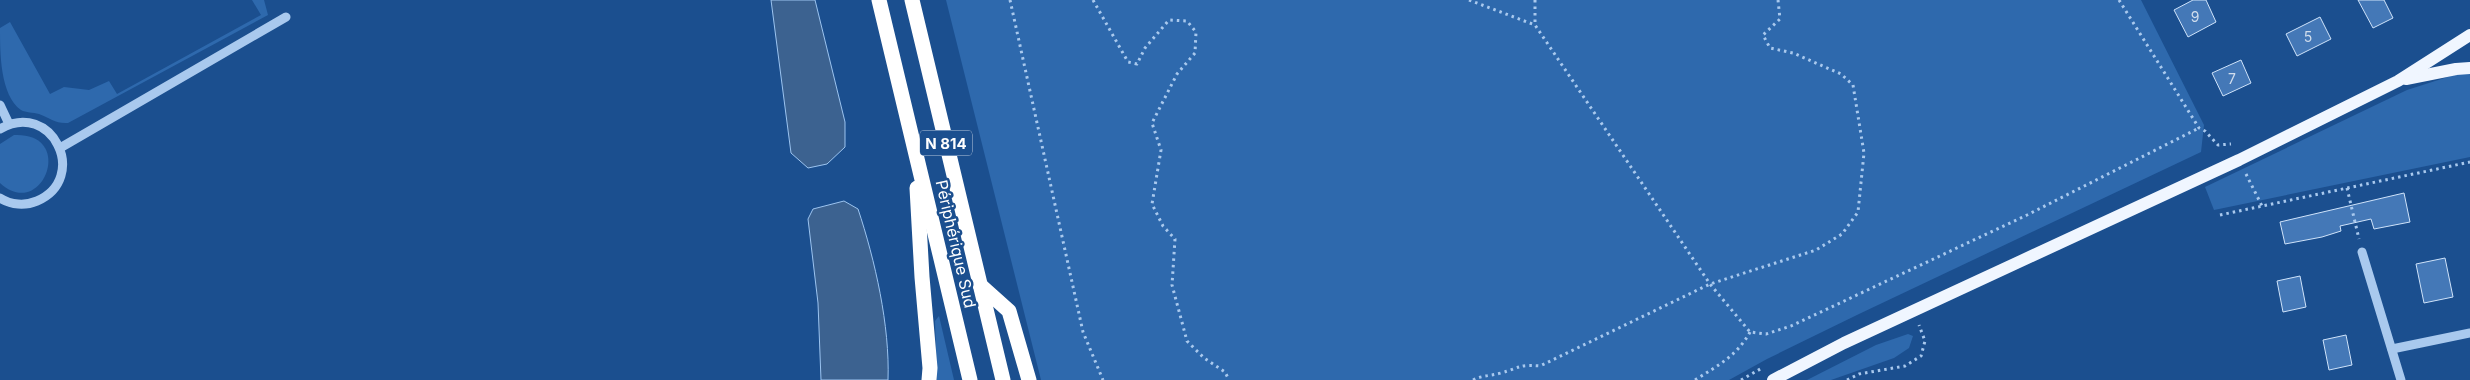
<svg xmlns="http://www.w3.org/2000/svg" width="2470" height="380" viewBox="0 0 2470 380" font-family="Inter,sans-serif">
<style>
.green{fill:#2e69ad}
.water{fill:#3c6290;stroke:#9cc4f0}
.building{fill:#4478b7;stroke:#cfe3fa}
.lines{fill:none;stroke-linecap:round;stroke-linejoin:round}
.path{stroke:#a9c9ee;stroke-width:3;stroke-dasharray:2.5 4;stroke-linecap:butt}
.minor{stroke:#a9c9ee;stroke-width:9}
.major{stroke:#f0f6ff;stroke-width:12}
.highway{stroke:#fff;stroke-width:15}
.labels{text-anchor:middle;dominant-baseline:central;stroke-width:5;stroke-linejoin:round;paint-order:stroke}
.number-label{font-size:14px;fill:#d0dded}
.shield{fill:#1b4f8f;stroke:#bbcadd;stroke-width:1}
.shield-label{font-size:15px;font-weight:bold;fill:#fff}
.street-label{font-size:16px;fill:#fff;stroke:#1b4f8f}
</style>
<rect width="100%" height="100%" fill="#1b4f8f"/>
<!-- green -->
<g class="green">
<path d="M252,0H264L268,15L68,123C56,124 50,118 39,114C33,112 26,113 21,110C0,95 0,53 0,28L10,22L50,94L64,87L89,90L109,81L117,94L261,15Z"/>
<path d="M946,0H2141L2204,125L2201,152L1859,314L1767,359L1729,380H1041Z"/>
<path d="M2457,74H2470V157L2214,210L2205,187L2407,90Z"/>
<path d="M14,135C77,132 42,222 0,183V144Z"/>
<path d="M939,316L954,380H937L935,321Z"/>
<path d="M1908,334L1913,336L1909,348L1894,358L1831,380H1807L1876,345Z"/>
</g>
<!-- water -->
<g class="water">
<path d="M771,0H815L845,122V147L827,164L808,168L791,153Z"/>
<path d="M844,201L858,209C875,260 890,326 888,380H821L818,303L808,219L813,209Z"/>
</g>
<!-- building -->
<g class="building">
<path d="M2193,0H2206L2216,22L2188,37L2174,10Z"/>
<path d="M2358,0H2384L2393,18L2373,28Z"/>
<path d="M2320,17L2331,39L2297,56L2286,34Z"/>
<path d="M2241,60L2251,83L2223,96L2212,73Z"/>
<path d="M2404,193L2410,222L2374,229L2371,219L2340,226L2341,231L2322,237L2285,244L2280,222Z"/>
<path d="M2445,258L2453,297L2424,303L2416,264Z"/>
<path d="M2300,276L2306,307L2283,312L2277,281Z"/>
<path d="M2346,335L2352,365L2329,370L2323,340Z"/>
</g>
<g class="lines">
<!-- path -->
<g class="path">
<path d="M1010,0L1083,332L1103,380"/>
<path d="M1093,0L1128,62L1137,64L1145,48L1169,20L1187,21L1196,32L1195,53L1177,74L1152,123L1161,150L1152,204L1163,226L1175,239L1172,285L1187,341L1204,358L1225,372L1229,380"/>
<path d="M1469,0L1535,25L1710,284L1750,332L1766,334L1791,326L2027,215L2199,128"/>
<path d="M1535,0V25"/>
<path d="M2119,0L2199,128L2205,131L2218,145L2231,144"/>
<path d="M2246,174L2262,206"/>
<path d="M2347,188L2359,239"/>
<path d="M2220,215L2470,162"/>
<path d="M1473,380C1483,375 1491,376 1501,373C1519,368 1519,364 1540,366L1710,284L1816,250L1842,234L1858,212L1864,153L1853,85L1841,74L1793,53L1770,48L1763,35L1780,19L1778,0"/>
<path d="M1695,380C1717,366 1737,356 1750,332"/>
<path d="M1741,380L1762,368"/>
<path d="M1847,380L1859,374L1905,366L1921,356L1925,341L1919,325"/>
</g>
<!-- minor -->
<g class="minor">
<path d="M0,105L9,124"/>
<path d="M0,129C52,99 90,178 37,201C25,206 11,205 0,198"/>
<path d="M60,148L286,17"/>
<path d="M2362,252L2401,380"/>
<path d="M2392,349L2470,333"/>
</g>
<!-- major -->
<g class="major">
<path d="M2406,79L2456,69L2470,68"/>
<path d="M1773,380L1844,343L2239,160L2398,81L2470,35"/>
</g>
<!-- highway -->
<g class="highway">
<path d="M879,0L970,380"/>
<path d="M912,0L1003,380"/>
<path d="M917,188L922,277L930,368L929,380"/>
<path d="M980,285L1009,311L1029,380"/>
</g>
</g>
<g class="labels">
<!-- number labels -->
<g class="number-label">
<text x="2195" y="16">9</text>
<text x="2308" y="36">5</text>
<text x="2232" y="78">7</text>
</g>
<!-- shield labels -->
<rect class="shield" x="920" y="130.5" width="52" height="25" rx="4"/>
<g class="shield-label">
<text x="946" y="143">N 814</text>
</g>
<!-- street labels -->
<g class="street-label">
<text transform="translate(956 244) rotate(77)">Périphérique Sud</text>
</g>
</g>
</svg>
